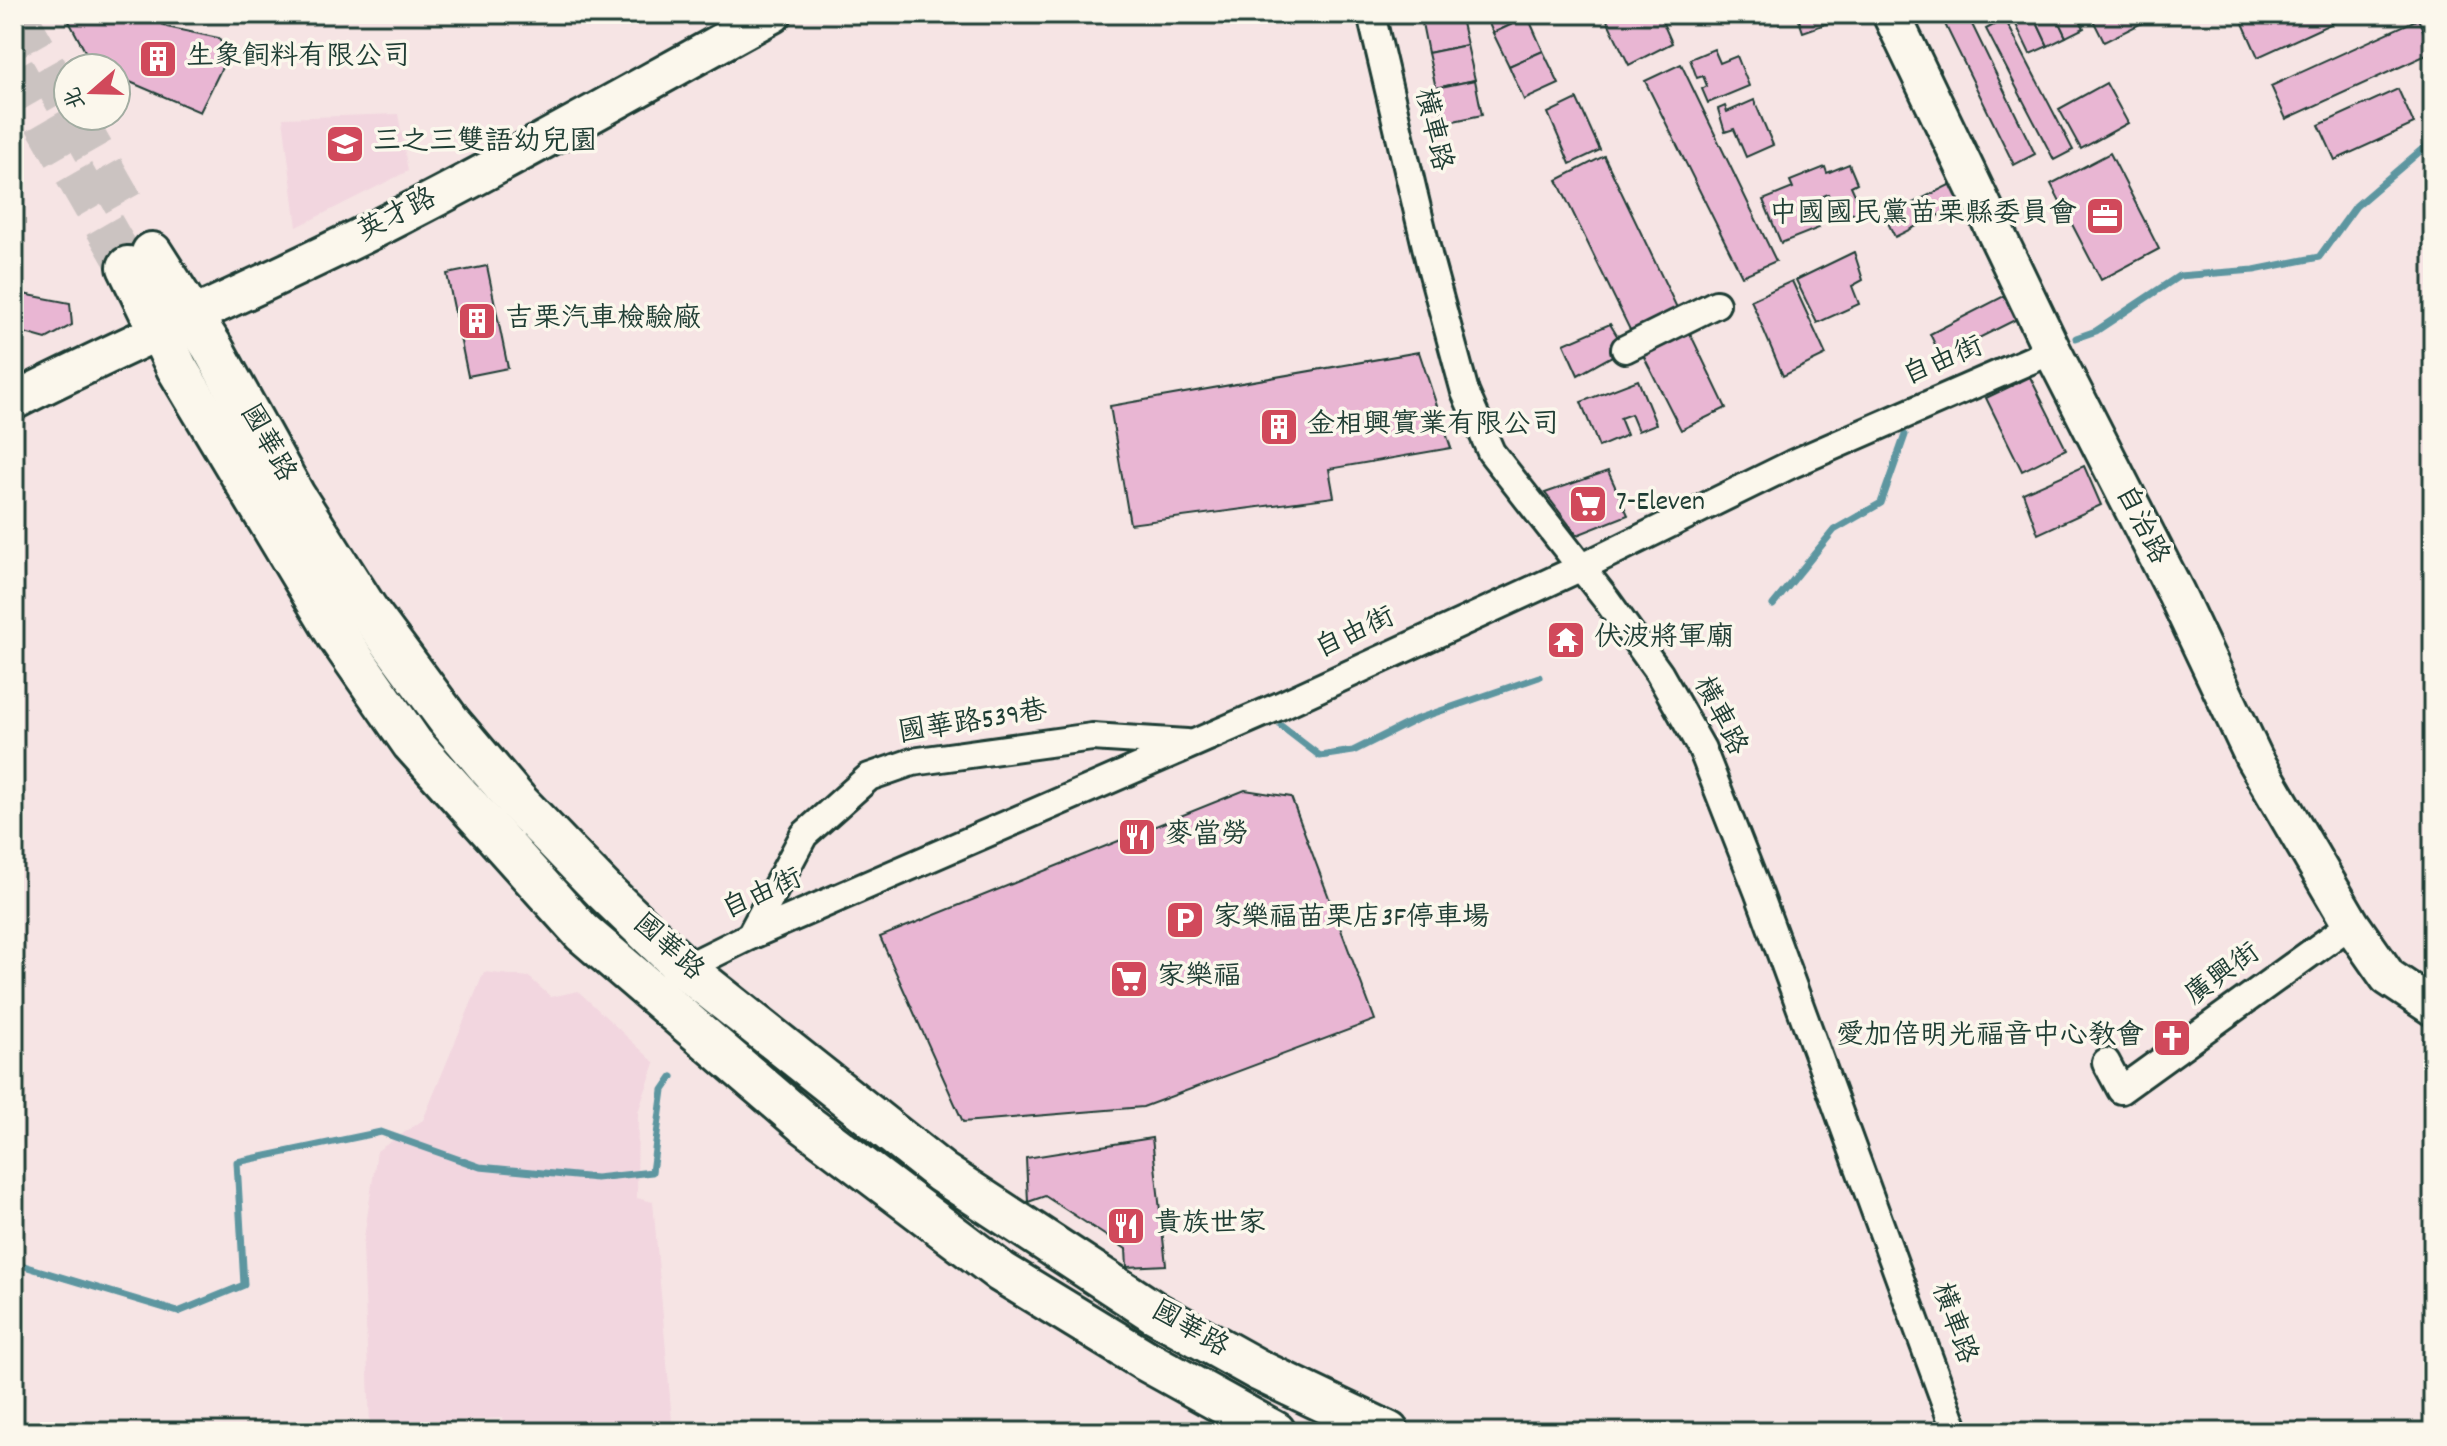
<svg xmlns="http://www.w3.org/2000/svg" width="2447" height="1446" viewBox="0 0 2447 1446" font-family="Dekko,'LXGW WenKai TC',sans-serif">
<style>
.built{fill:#f2d6df}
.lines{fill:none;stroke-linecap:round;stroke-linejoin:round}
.stream{stroke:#5d96a0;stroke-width:7}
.building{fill:#e9b6d3;stroke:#1f3d34;stroke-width:2}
.primary-tunnel{stroke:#cbc3c1;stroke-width:40;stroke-dasharray:40 20;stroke-linecap:butt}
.street-casing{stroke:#1f3d34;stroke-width:32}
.secondary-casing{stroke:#1f3d34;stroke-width:42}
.primary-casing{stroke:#1f3d34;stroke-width:46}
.street{stroke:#fbf7ec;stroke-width:26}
.secondary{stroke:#fbf7ec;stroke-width:36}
.primary{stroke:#fbf7ec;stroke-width:40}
.labels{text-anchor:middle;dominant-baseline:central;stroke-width:7;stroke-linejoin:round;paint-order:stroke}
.poi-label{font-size:28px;fill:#1f3d34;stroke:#fbf7ec;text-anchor:start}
.street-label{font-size:28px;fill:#1f3d34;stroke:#fbf7ec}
</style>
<rect width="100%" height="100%" fill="#f6e4e4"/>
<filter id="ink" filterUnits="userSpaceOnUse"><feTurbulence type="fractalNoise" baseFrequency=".0125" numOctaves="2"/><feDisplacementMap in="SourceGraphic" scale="16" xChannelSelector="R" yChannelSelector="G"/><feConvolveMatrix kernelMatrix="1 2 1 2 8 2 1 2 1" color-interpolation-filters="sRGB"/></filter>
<g filter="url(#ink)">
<!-- built -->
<g class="built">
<path d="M398,114L408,171L297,227L283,118Z"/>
<path d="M484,972L529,977L551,997L578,991L655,1063L638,1112L637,1198L653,1202L673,1432H503V1418L370,1426L363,1245L377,1151L423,1120Z"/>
</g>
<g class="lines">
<!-- stream -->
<g class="stream">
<path d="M2076,338L2096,331L2179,276L2254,270L2319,257L2356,206L2433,140"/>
<path d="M1773,605L1834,530L1881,503L1905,435"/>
<path d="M1281,726L1320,756L1353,751L1417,719L1539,677"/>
<path d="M14,1263L178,1312L244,1285L237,1162L381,1132L480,1167L596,1178L652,1172L663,1090L672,1077"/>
</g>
</g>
<!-- building -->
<g class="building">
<path d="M65,14H146L167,27L218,38L229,53L200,112L116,76V68L93,66Z"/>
<path d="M1440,14H1460L1467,45L1428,53L1421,18Z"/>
<path d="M1485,14H1527L1528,17L1493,33Z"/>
<path d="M1604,14H1659L1672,43L1629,65Z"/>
<path d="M1797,14H1854L1803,32Z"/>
<path d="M1940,14H1967L2035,154L2014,165Z"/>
<path d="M2011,14H2033L2048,46L2030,54Z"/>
<path d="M2033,14H2055L2066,37L2048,46Z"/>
<path d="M2055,14H2077L2084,28L2066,37Z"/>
<path d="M2090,14H2143L2146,21L2104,42Z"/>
<path d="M2257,14H2352L2258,57L2242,21Z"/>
<path d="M1528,17L1543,51L1509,66L1493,33Z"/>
<path d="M2005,19L2073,150L2054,160L1986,29Z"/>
<path d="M2418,19L2433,52L2286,119L2271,86Z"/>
<path d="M1467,45L1475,80L1436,88L1428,53Z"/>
<path d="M1714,49L1720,63L1737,56L1749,86L1708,103L1702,89L1707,86L1703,76L1697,78L1690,59Z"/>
<path d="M1543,51L1559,84L1524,100L1509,66Z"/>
<path d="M1681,64L1776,261L1742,276L1645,81Z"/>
<path d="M1475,80L1482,115L1444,123L1436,88Z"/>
<path d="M2106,83L2128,123L2081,149L2059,109Z"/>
<path d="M2398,89L2414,124L2335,160L2319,125Z"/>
<path d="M1577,99L1600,150L1570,164L1548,113Z"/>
<path d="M1754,100L1773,145L1746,157L1734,129L1725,132L1718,109L1725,106L1727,112Z"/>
<path d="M2110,153L2159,249L2101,280L2051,184Z"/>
<path d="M1604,156L1679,312L1632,334L1557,180Z"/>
<path d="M1849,164L1857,183L1851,186L1862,210L1839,219L1828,194L1809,202L1819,228L1781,243L1763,200L1793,188L1790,181L1825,167L1827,173Z"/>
<path d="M1955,182L1965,202L1895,237L1885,217Z"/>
<path d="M1854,252L1863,280L1852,286L1859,304L1817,323L1796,280Z"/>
<path d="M487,266L508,368L468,376L447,274Z"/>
<path d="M1792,281L1826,355L1783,376L1751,300Z"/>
<path d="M18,293L70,303L72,325L46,339L14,330Z"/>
<path d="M2006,295L2017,319L1941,357L1930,334Z"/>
<path d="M1610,324L1625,349L1578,375L1564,344Z"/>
<path d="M1688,329L1726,408L1681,430L1642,353Z"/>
<path d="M1419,352L1451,448L1329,469L1334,497L1130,524L1110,406Z"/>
<path d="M2030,377L2066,449L2022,471L1986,398Z"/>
<path d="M1638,380L1656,424L1638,431L1631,414L1620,418L1627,435L1599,447L1581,402Z"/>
<path d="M2084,466L2101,505L2038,534L2023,493Z"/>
<path d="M1608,471L1628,515L1577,535L1545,493Z"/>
<path d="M14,744L19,745L18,807H14Z"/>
<path d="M1245,790L1291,797L1375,1020L1143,1107L963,1122L880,937Z"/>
<path d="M1152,1138L1166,1265L1127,1267L1126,1249L1045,1196L1028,1202L1026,1158Z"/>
</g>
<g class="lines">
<!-- primary-tunnel -->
<g class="primary-tunnel">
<path d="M16,14L68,106"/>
<path d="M14,69L128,267"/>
<path d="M74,116L128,211"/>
</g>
<defs>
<g id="street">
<path d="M1371,14L1429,259L1465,392L1491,452L1606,599L1659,673L1702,749L1759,894L1956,1432"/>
<path d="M1625,349L1716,304"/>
<path d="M750,936L804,835L869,777L912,762L1092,737L1187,743"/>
<path d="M675,973L750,936L1282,705L1582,567L1792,464L2049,352L2054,354"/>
<path d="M2106,1062L2121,1090L2351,924"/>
</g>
<g id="secondary">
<path d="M1891,14L2054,354L2176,593L2254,758L2351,924L2388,977L2433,1007"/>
<path d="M14,401C141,336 274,282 401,216C527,152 650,81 773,14"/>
</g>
<g id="primary">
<path d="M152,253L212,347L294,495L368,611L450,722L517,801L603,890L684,968L942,1173L1154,1312L1260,1371L1388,1432"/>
<path d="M128,267L177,368L337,635L412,743L582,932L804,1123L1001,1272L1145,1360L1275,1432"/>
</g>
</defs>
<!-- street casing -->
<use href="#street" class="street-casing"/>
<!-- secondary casing -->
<use href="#secondary" class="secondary-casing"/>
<!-- primary casing -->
<use href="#primary" class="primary-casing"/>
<!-- street -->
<use href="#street" class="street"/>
<!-- secondary -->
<use href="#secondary" class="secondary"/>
<!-- primary -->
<use href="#primary" class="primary"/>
</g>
</g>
<!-- icons -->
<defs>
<symbol id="building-square" viewBox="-11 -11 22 22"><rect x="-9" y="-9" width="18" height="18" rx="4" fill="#d1495b" stroke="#fbf7ec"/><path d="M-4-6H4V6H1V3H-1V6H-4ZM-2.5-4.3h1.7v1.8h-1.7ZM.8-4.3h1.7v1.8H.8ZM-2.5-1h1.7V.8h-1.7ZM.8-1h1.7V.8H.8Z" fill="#fff"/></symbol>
<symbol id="school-square" viewBox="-11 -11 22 22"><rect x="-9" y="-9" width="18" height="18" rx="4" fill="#d1495b" stroke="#fbf7ec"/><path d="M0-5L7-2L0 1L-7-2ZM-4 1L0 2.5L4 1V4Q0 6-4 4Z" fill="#fff"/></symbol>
<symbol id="office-square" viewBox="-11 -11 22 22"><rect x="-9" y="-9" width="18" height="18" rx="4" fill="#d1495b" stroke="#fbf7ec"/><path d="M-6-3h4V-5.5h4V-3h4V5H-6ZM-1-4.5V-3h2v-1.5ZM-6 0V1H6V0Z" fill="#fff"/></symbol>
<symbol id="supermarket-square" viewBox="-11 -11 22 22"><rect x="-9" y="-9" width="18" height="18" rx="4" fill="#d1495b" stroke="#fbf7ec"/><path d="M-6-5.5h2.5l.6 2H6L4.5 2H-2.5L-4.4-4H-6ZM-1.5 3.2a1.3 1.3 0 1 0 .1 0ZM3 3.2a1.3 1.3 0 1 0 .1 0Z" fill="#fff"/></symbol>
<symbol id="temple-square" viewBox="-11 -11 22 22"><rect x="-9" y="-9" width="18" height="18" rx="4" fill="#d1495b" stroke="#fbf7ec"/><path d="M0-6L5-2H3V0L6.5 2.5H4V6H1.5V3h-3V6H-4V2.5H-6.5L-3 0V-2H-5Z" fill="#fff"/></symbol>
<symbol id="restaurant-square" viewBox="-11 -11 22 22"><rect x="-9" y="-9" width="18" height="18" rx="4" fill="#d1495b" stroke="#fbf7ec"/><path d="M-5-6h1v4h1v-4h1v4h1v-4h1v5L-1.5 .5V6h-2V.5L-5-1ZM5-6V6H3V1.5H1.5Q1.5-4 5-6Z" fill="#fff"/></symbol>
<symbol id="parking-square" viewBox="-11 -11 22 22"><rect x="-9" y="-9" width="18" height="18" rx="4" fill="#d1495b" stroke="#fbf7ec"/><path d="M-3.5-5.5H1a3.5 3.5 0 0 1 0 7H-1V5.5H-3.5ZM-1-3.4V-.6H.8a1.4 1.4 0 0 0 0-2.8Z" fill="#fff"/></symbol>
<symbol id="church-square" viewBox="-11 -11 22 22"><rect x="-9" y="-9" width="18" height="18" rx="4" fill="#d1495b" stroke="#fbf7ec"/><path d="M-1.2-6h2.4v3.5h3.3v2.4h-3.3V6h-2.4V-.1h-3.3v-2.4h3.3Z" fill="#fff"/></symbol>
</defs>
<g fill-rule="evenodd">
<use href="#building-square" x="136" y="37" width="44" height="44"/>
<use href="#school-square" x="323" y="122" width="44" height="44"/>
<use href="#office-square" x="2083" y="194" width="44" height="44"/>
<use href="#building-square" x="455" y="299" width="44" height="44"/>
<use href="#building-square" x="1257" y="405" width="44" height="44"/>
<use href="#supermarket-square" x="1566" y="482" width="44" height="44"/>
<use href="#temple-square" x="1544" y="618" width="44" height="44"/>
<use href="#restaurant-square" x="1115" y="815" width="44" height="44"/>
<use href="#parking-square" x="1163" y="898" width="44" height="44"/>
<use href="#supermarket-square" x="1107" y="957" width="44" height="44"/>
<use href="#church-square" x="2150" y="1016" width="44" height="44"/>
<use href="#restaurant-square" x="1104" y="1204" width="44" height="44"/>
</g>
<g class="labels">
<!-- poi labels -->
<g class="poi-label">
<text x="186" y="59">生象飼料有限公司</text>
<text x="373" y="144">三之三雙語幼兒園</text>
<text x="2077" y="216" text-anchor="end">中國國民黨苗栗縣委員會</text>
<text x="505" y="321">吉栗汽車檢驗廠</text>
<text x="1307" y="427">金相興實業有限公司</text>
<text x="1616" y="504">7-Eleven</text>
<text x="1594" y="640">伏波將軍廟</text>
<text x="1165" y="837">麥當勞</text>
<text x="1213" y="920">家樂福苗栗店3F停車場</text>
<text x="1157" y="979">家樂福</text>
<text x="2144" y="1038" text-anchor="end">愛加倍明光福音中心教會</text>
<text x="1154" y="1226">貴族世家</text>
</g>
<!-- street labels -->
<g class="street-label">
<text transform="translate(1431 130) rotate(77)">橫車路</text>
<text transform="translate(398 217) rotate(-27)">英才路</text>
<text transform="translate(1944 363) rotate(-23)">自由街</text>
<text transform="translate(266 444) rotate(61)">國華路</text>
<text transform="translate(2140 526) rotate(63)">自治路</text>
<text transform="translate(1356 635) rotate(-25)">自由街</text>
<text transform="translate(1718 717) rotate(63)">橫車路</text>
<text transform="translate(973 724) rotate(-9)">國華路539巷</text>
<text transform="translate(763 896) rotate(-24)">自由街</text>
<text transform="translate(667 949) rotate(42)">國華路</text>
<text transform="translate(2224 976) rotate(-36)">廣興街</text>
<text transform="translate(1952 1324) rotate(70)">橫車路</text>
<text transform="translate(1189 1331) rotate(30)">國華路</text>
</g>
</g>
<!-- margin -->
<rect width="2447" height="1446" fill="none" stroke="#fbf7ec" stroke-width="48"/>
<rect x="24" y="24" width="2399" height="1398" fill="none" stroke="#1f3d34" stroke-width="3" filter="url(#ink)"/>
<!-- north arrow -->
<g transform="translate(92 92) rotate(250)"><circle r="38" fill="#fbf7ec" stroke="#a3ada2" stroke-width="2"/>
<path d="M0-6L14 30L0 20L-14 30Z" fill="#d1495b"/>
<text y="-12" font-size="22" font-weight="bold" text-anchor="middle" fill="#1f3d34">北</text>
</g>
</svg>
